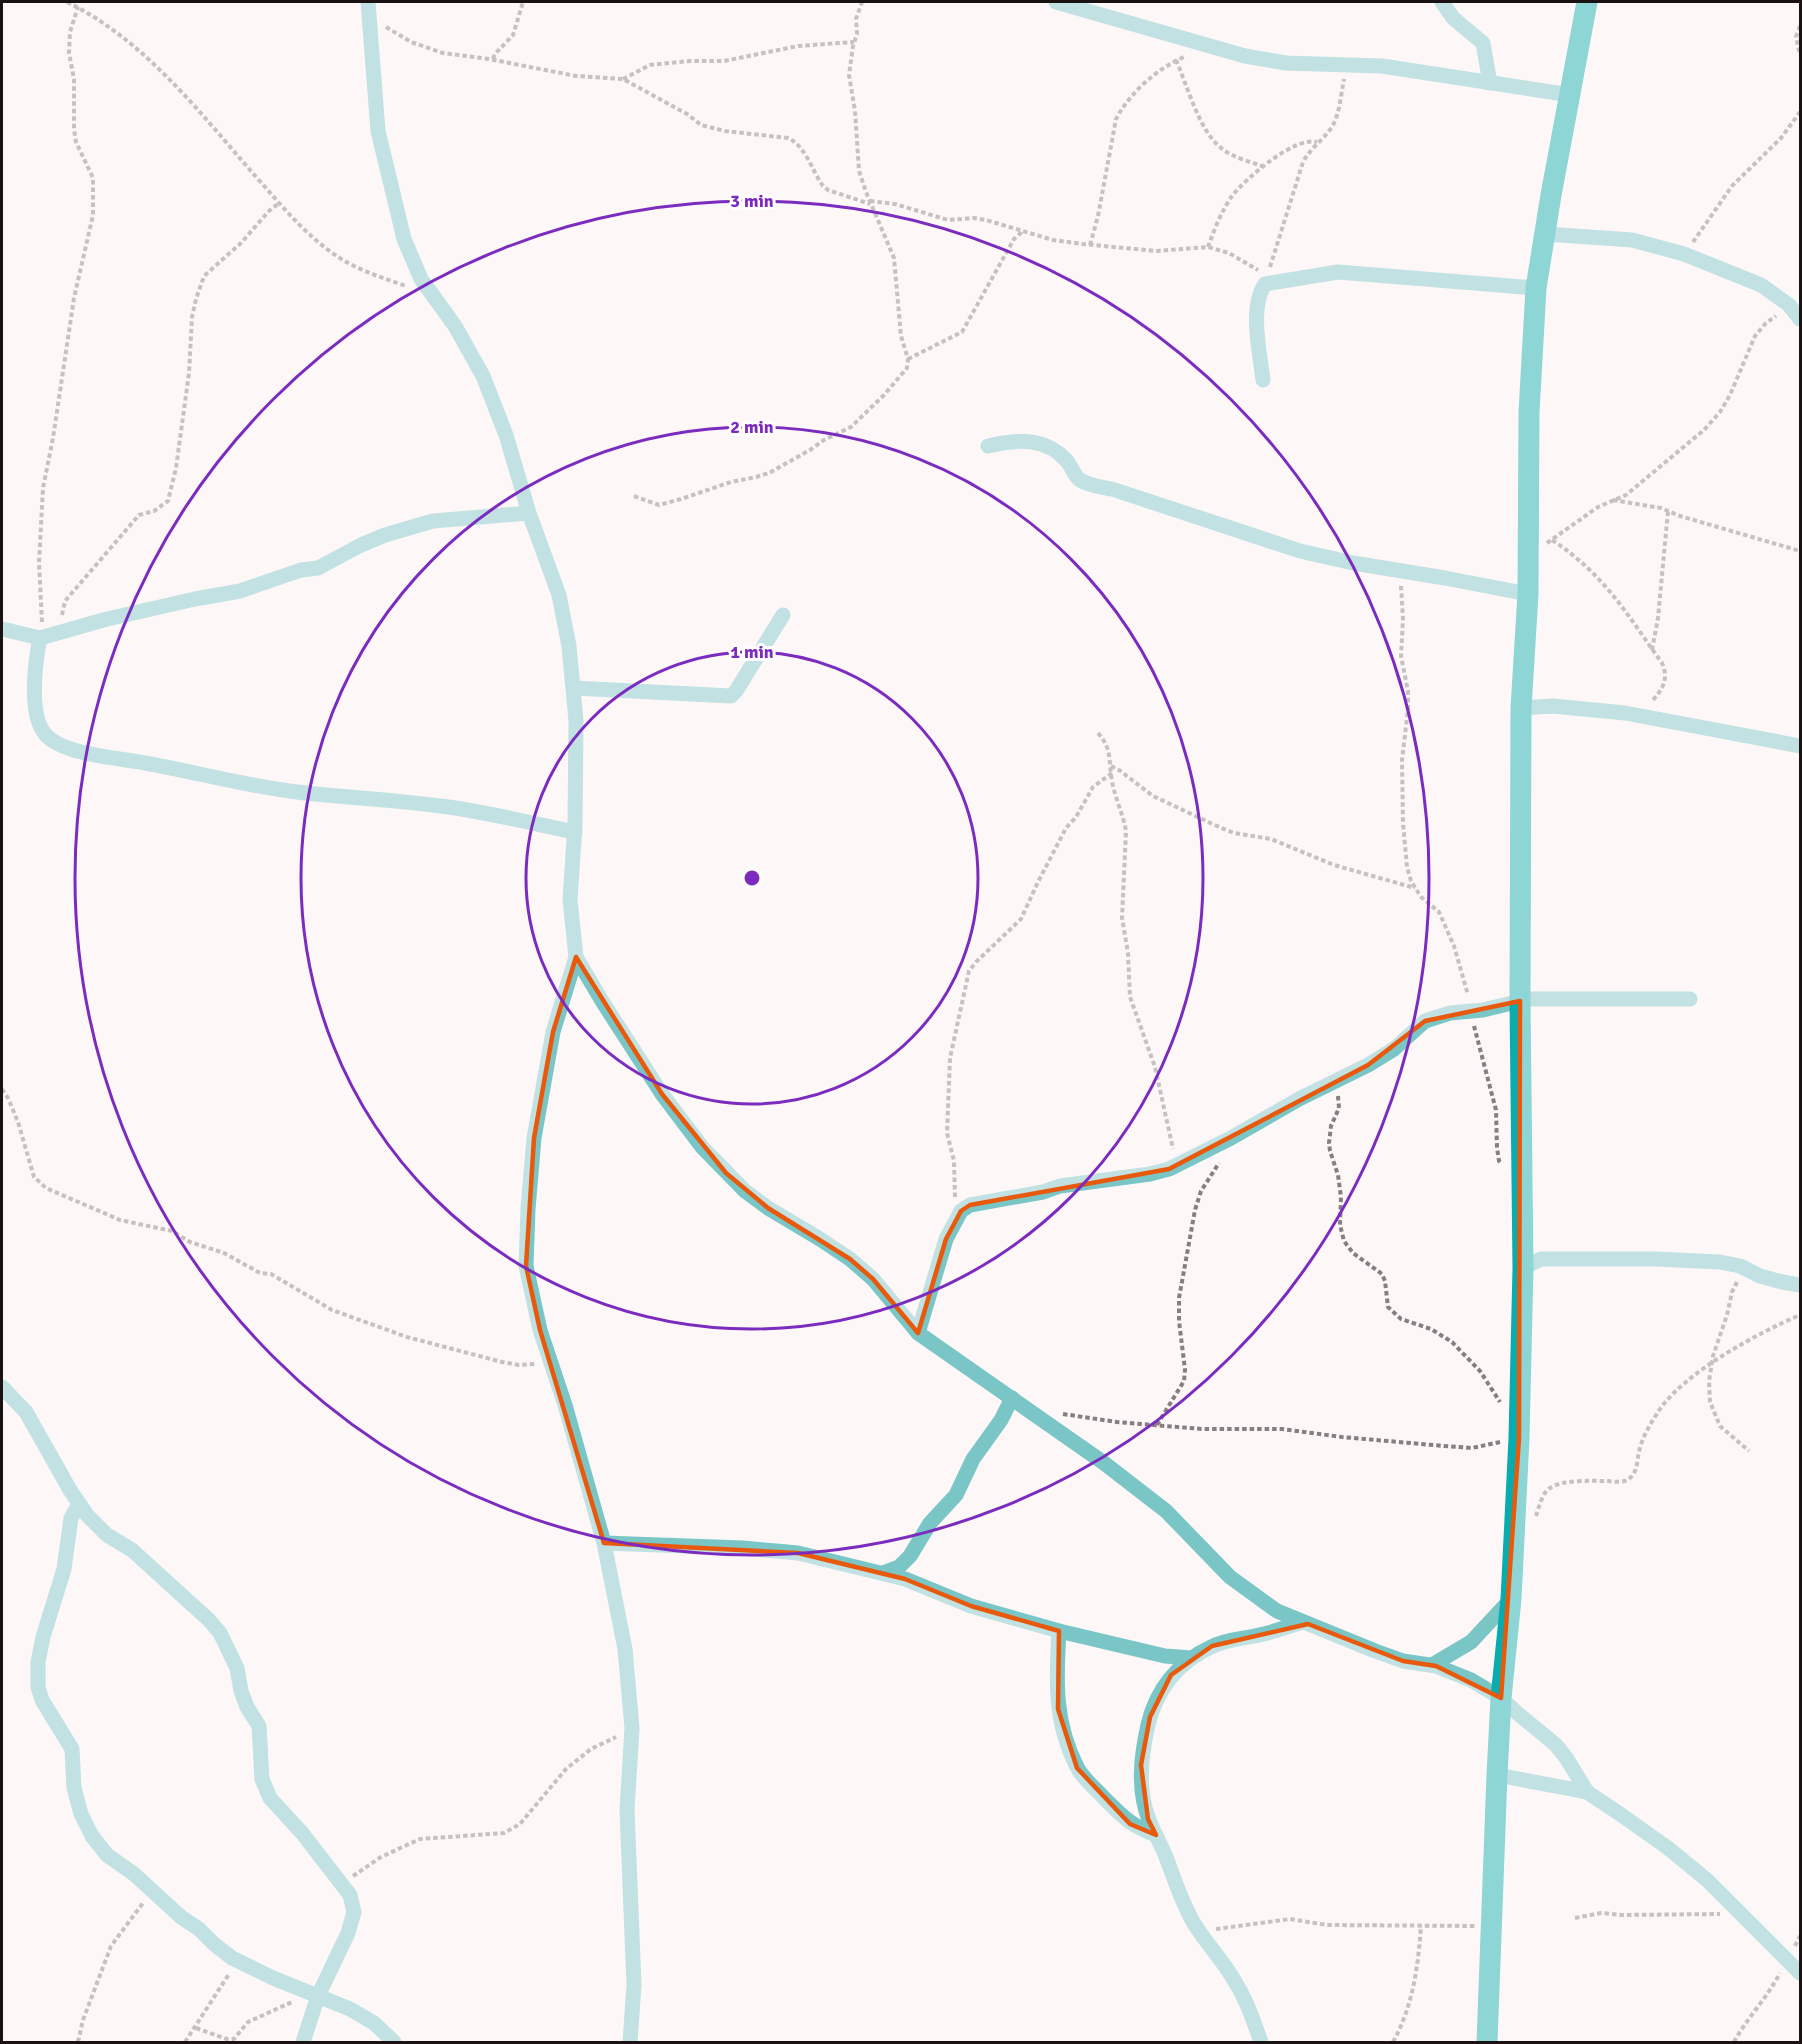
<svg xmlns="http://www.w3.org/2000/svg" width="1802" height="2044" viewBox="0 0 1802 2044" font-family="Signika,sans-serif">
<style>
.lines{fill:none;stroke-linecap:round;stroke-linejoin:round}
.path{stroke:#867e80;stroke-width:4;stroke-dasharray:4.5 3;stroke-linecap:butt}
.street{stroke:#7ac6c7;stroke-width:15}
.secondary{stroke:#08acae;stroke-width:21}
.marked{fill:none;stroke:#e8590c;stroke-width:4.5;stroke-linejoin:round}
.ring{fill:none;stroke:#7b2cbf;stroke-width:3}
.centre{fill:#7b2cbf;stroke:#fff;stroke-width:3}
.ring-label{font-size:18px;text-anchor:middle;font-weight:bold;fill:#7b2cbf;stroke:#fff;stroke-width:6;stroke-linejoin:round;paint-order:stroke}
</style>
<rect width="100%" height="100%" fill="#fdf7f8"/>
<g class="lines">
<!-- path -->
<g class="path">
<path d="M67,2C145,40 201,114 257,178C282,206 301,230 331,252C354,269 380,277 406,286"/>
<path d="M1800,26L1796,37L1800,55"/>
<path d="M386,27L411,42L443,53L489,59L576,76L623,79L687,114L701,125L725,131L788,138C806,146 812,171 823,186L828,190L870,204"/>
<path d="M493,59L495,54L513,35L523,2"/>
<path d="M1176,60C1187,85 1199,130 1220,147C1231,157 1248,161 1262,166"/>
<path d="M623,79L650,65L690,61H724L798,46L854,42"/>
<path d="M870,201L895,204L948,220L974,218L986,220L1053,240L1083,244L1156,251L1208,247L1229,253L1258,270"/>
<path d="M1693,242L1732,186L1781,138L1800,112"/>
<path d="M1090,245L1098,216L1116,119C1131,91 1158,68 1186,56"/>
<path d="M1208,247C1214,230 1222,210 1232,196C1246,178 1295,136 1317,142"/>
<path d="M1270,267L1303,162C1311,147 1325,139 1333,125C1340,112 1341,94 1344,79"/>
<path d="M908,359L962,332L1014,239L1023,231"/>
<path d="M634,496L659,505L681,499L731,482L756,477L769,473L810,450L824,440L851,427L884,395L907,368L908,359L901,336L894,258L866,192L859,171L855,111L849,75L853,46L857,34L856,19L862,2"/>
<path d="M1613,500L1661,508L1680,516L1800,551"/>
<path d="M1552,540C1605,575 1626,613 1662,663C1669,679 1663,689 1652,701"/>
<path d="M1547,543L1598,507L1626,495L1704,430L1720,412L1730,395L1755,336L1766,323L1776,316"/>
<path d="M1401,586L1403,619L1401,656L1408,691V709L1402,760L1403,823L1407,867L1411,881L1421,897L1439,912L1454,946L1468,995"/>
<path d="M62,615L65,601L139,515L154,511L168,501L176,468L189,373L192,317L196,299L204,276L241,243L269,211L279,203"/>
<path d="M42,622L39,563L43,488L53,438L74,298L93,215V178L76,142L74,129V79L69,53L70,32L78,7"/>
<path d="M1652,650L1658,618L1668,511"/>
<path d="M1098,733C1113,750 1108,761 1112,781C1115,798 1123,814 1126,831L1122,918L1128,953L1130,997L1155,1067L1173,1149"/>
<path d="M1111,766L1119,770L1153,796L1219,827L1234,833L1271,839L1334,865L1415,888"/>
<path d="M1474,1026L1496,1110L1497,1148L1499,1161L1502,1164"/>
<path d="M2,1089L8,1098L18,1122L34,1177L46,1188L120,1220L172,1231L190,1242L224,1253L260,1273L271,1274L332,1310L407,1337L502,1362L519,1365L536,1364"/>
<path d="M1338,1096L1339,1108L1331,1126L1329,1143L1330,1151L1338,1175L1341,1197L1340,1225L1344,1241L1353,1253L1382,1274L1385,1281L1388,1307L1401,1319L1431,1329L1452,1342L1480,1371L1500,1402"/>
<path d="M955,1197L954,1161L947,1133L950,1058L969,971L976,962L1021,919L1038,882L1066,828L1076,817L1093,787L1112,773"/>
<path d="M1737,1282L1732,1292L1727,1315L1713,1356L1709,1381L1710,1402L1720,1426L1749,1451"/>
<path d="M1063,1414L1117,1422L1202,1429H1282L1342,1437L1444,1446L1472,1448L1500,1442"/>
<path d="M1157,1425L1184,1381L1185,1370L1179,1321V1298L1195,1210L1201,1191L1219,1163"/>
<path d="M1536,1516C1539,1507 1542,1493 1550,1488C1563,1479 1593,1481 1608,1481C1616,1482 1625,1483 1630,1478C1636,1473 1637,1465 1638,1457C1640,1441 1649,1426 1658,1412C1683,1373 1758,1333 1800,1315"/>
<path d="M353,1876L381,1857L420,1839L504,1833L520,1824L566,1769L591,1749L616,1737"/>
<path d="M1575,1918L1601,1913L1621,1915L1720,1914"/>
<path d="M1216,1929L1290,1919L1327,1925L1475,1926"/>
<path d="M1795,1946L1800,1936"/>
<path d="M196,2028L227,2039H234L248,2022L292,2002"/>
<path d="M78,2042L83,2020L111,1946L143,1903"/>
<path d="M185,2042L229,1974"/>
<path d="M1393,2042C1413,2006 1418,1967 1421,1926"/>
<path d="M1734,2042C1747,2018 1767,1998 1780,1973"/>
</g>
<!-- street -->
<g class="street">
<path d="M368,2L378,131L404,239L421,279L455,326L483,376L506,435L529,513L559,595L569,646L576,721L575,825L570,900L576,957L602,1001L662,1094L702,1147L745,1191L768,1208L820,1239L850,1259L873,1279L918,1333L1104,1463L1166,1511L1230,1577L1277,1611L1375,1651L1403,1661L1436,1666L1471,1680L1501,1698L1516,1712L1556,1745L1567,1759L1587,1792"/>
<path d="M1056,2L1245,56L1286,63L1382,66L1570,95"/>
<path d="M1442,2L1453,18L1483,43L1490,83"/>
<path d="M1546,234L1632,240L1684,254L1761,285L1789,305L1800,319"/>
<path d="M1263,380C1260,353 1249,307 1265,284L1338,272L1536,288"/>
<path d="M988,446C1017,439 1046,437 1067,461C1072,467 1074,476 1080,480C1089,486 1102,487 1112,489L1300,551L1353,563L1445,578L1528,594"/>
<path d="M2,629L40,638L107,619L195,599L240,591L301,570L318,568L361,545L385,535L433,521L529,513"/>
<path d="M40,638C35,662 28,716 46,735C64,755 120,758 145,763C196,772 246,786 297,792C349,798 402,800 455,808C495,814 535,824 575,832"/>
<path d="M574,688L731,696L736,691L783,615"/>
<path d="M1521,708L1553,706L1625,713L1800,746"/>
<path d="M576,957L553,1032L534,1138L528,1209L526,1266L540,1330L565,1405L604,1543L625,1649L632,1728L627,1809L634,1985L630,2042"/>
<path d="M1520,999H1690"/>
<path d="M1523,1268L1541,1259H1656L1720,1262L1740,1266L1760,1276L1782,1282L1800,1285"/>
<path d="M918,1333L946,1239L961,1211L970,1205L1043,1192L1060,1186L1150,1174L1169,1169L1231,1138L1299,1099L1368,1065L1394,1049L1425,1021L1450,1013L1483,1010L1520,1001"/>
<path d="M2,1387L26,1412L70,1490L87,1515L107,1535L132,1550L209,1620L220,1633L237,1668L241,1691L247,1707L259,1726L262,1779L270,1798L302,1833L350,1895L354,1912L348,1933L318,1996L303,2042"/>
<path d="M79,1504L71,1518L64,1569L43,1637L38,1662V1687L42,1700L72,1749L74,1788L81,1814L92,1836L107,1855L134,1874L181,1917L199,1929L214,1944L232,1958L273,1978L350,2009L374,2023L394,2042"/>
<path d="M604,1543L743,1548L798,1553L905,1579L971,1606L1059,1631L1165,1656L1192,1658"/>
<path d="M883,1573L899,1567L910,1556L930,1523L956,1495L973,1459L1001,1420L1012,1398"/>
<path d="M1059,1631C1056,1680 1054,1722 1077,1767C1083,1779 1095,1788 1104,1798C1123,1817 1130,1825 1156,1835"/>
<path d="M1432,1665L1471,1642L1511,1599"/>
<path d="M1497,1775L1587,1792L1620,1814L1668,1848L1707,1880L1800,1973"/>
<path d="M1261,2042C1253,2020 1247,2000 1234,1980C1222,1959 1204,1941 1192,1920C1181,1900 1174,1878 1166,1857C1161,1844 1154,1833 1149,1820C1137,1789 1141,1756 1148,1725C1156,1690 1178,1662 1211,1647C1226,1639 1243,1639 1259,1635C1274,1632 1289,1626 1303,1622"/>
</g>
<!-- secondary -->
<path class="secondary" d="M1487,2042L1497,1775L1501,1698L1511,1599L1519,1438L1523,1268L1520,1001L1521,708L1528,594L1529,412L1536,288L1551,195L1587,2"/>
</g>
<!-- marked area -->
<path d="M0 0H1802V2044H0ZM576,957L662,1094L726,1173L768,1208L850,1259L873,1279L918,1333L946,1239L961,1211L970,1205L1169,1169L1368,1065L1425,1021L1520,1001L1519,1438L1501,1698L1436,1666L1403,1661L1308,1624L1212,1646L1171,1675L1150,1717L1141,1765L1148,1819L1156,1835L1130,1824L1077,1768L1058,1709L1059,1631L971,1606L905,1579L798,1553L604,1543L540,1330L526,1266L534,1138L553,1032Z" fill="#fdf7f8" fill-opacity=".55" fill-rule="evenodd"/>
<path class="marked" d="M576,957L662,1094L726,1173L768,1208L850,1259L873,1279L918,1333L946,1239L961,1211L970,1205L1169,1169L1368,1065L1425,1021L1520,1001L1519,1438L1501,1698L1436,1666L1403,1661L1308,1624L1212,1646L1171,1675L1150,1717L1141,1765L1148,1819L1156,1835L1130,1824L1077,1768L1058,1709L1059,1631L971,1606L905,1579L798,1553L604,1543L540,1330L526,1266L534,1138L553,1032Z"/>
<!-- distance rings -->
<g class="ring">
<circle cx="752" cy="878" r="226"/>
<circle cx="752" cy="878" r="451"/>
<circle cx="752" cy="878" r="677"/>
</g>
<circle cx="752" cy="878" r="9" class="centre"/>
<g class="ring-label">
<text x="752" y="207">3 min</text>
<text x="752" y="433">2 min</text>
<text x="752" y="658">1 min</text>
</g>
<!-- border -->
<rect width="1802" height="2044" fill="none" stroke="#1a1113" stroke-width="6"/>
</svg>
